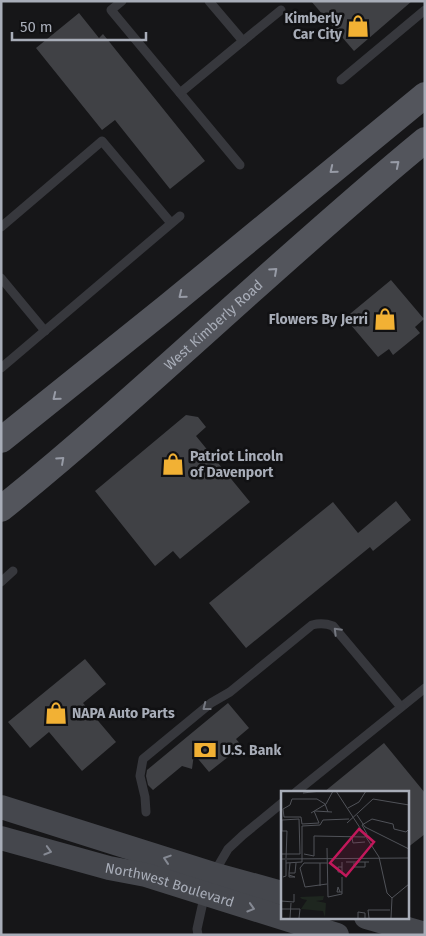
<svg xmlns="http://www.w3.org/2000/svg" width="426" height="936" viewBox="0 0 426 936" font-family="'Fira Sans',sans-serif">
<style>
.building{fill:#404145}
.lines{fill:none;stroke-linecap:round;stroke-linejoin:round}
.lane{stroke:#37383d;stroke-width:9}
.secondary{stroke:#45474d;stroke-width:24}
.primary{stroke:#53555c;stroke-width:26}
.oneway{stroke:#979ba6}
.oneway2{stroke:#757881}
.oneway3{stroke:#858993}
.labels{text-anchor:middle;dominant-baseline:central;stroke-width:5;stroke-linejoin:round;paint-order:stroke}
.poi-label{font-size:14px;font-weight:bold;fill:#a8adb8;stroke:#111113;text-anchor:start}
.street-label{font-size:14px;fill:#a8adb8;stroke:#111113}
.inset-road{fill:none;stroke:#505258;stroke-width:1}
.view{fill:#c2185b;fill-opacity:0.15;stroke:#c2185b;stroke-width:2.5}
.inset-edge{fill:none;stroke:#a8adb8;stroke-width:2.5}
</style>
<rect width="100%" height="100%" fill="#161618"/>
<!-- building -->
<g class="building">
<path d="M311,1H412L354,51Z"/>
<path d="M79,13L99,38L103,34L205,161L170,189L115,120L102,130L36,48Z"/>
<path d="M391,280L424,319L415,327L420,333L393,355L389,349L378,357L345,318Z"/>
<path d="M186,415L198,417L206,427L196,436L250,502L180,559L173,551L155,566L95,491Z"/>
<path d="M396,501L411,520L373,551L370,547L246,648L209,603L333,502L358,533Z"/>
<path d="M85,659L106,684L83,703L116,742L82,771L49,732L30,748L8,722Z"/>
<path d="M228,703L249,728L236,739L242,746L209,772L194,754L192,769L182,766L153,790L148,785L146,776L147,770Z"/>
<path d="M384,743L425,793V834L407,848V792H324Z"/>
</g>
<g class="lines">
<!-- lane -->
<g class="lane">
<path d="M122,1L111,10L240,165"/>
<path d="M243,41L281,10"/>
<path d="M341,80L425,10"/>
<path d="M180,93L243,41L209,1"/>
<path d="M1,227L102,141L171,223"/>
<path d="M1,278L45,331"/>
<path d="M1,368L180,216"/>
<path d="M1,582L13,571"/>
<path d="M296,792L425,688"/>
<path d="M146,812L145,797L140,776L143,759L211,703L230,692L312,625C320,623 325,623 333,626L401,707"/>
<path d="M214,873L228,849L243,835L282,803"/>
<path d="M198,935L197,929L205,893"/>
</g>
<!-- secondary -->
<g class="secondary">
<path d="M1,807L213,874L282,893"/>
<path id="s1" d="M1,838L109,868L146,875L337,935"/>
<path d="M366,917L425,934"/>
</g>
<!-- primary -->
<g class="primary">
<path d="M1,440L167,307L425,95"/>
<path id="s2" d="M1,509C147,391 280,259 425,140"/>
</g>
</g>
<!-- one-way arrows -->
<defs><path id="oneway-chevron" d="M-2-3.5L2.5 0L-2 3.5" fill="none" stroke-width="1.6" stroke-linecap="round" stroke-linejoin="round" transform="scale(1.25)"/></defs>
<g class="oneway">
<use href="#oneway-chevron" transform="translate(396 164) rotate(-40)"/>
<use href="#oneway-chevron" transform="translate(333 170) rotate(141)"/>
<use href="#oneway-chevron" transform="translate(274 271) rotate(-42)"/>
<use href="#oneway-chevron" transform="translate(182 295) rotate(141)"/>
<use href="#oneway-chevron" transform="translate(56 397) rotate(141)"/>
<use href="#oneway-chevron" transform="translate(61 460) rotate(-42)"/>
</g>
<g class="oneway2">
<use href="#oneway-chevron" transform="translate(337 631) rotate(-135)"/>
<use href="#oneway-chevron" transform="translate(206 707) rotate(142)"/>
</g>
<g class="oneway3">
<use href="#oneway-chevron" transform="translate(48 851) rotate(16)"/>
<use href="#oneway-chevron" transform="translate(167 859) rotate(-162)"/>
<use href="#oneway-chevron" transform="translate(251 908) rotate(17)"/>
</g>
<!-- icons -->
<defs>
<symbol id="shop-bare" viewBox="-9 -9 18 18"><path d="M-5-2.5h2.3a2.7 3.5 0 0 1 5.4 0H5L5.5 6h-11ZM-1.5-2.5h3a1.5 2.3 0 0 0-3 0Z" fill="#f2b134" stroke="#111113" stroke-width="2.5" paint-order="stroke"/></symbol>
<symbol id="bank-bare" viewBox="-9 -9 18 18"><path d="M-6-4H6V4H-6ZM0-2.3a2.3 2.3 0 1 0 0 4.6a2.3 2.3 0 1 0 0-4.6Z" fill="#f2b134" stroke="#111113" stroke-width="2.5" paint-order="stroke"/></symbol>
</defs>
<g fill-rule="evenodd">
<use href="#shop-bare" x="342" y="10" width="32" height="32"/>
<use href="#shop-bare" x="369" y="303" width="32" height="32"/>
<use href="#shop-bare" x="157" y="448" width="32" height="32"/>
<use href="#shop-bare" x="40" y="697" width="32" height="32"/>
<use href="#bank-bare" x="189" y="734" width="32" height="32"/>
</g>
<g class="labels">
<!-- poi labels -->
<g class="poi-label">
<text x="342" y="18" text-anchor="end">Kimberly<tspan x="342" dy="16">Car City</tspan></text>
<text x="368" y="319" text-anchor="end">Flowers By Jerri</text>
<text x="190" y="456">Patriot Lincoln<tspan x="190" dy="16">of Davenport</tspan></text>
<text x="72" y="713">NAPA Auto Parts</text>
<text x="222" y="750">U.S. Bank</text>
</g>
<!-- street labels -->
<g class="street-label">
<text stroke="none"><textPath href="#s2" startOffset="281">West Kimberly Road</textPath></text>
<text stroke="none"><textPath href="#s1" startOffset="175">Northwest Boulevard</textPath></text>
</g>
</g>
<!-- overview -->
<g transform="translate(281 791)">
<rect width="128" height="128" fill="#161618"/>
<path d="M43,105L42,109L35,110L45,112L44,126L42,120L20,118L26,109L21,108L19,106Z" fill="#1e261f"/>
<path class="inset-road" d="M55,0L98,66L106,102L111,107M22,2L40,0M67,17L78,11L85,0M33,20L38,32L21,33L20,26H3L2,18L9,14L11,8H36L44,13L47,21M34,20L51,21M30,22L45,13L52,0M76,24L84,36L128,58M66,32L92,8L128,14M71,47L72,52L84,51M46,57L47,106L61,103V86M0,63H19M23,63L33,65V45L84,46L86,43L81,34L91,28L112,33L113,38L125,41L128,38M5,67L6,40H1V29L18,28L19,63M0,68L128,67M5,69V72L21,71V35L39,34L42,29L68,28M0,71V93M61,71V81H57V76H61M65,71H88M9,72L8,82H14L15,72M73,72V76H84V71M8,82V86H14L8,84M2,86L5,85V72M46,93L24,96L19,77L23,72H46M39,95V72M59,101L57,96L56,101H61M0,110L13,111V103M0,118H19L18,127M9,127L10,112M77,127V121L84,122V127M88,127L87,119H109M110,127L111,107L128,93"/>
<path class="view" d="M78,38L93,51L65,85L49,72Z"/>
<rect width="128" height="128" class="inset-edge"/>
</g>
<!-- border -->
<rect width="426" height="936" fill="none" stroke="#a8adb8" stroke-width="5"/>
<!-- scale -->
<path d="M12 32v8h134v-8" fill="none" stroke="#a8adb8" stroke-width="2.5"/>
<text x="20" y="32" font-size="15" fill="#a8adb8" stroke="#111113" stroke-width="4" paint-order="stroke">50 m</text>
</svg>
